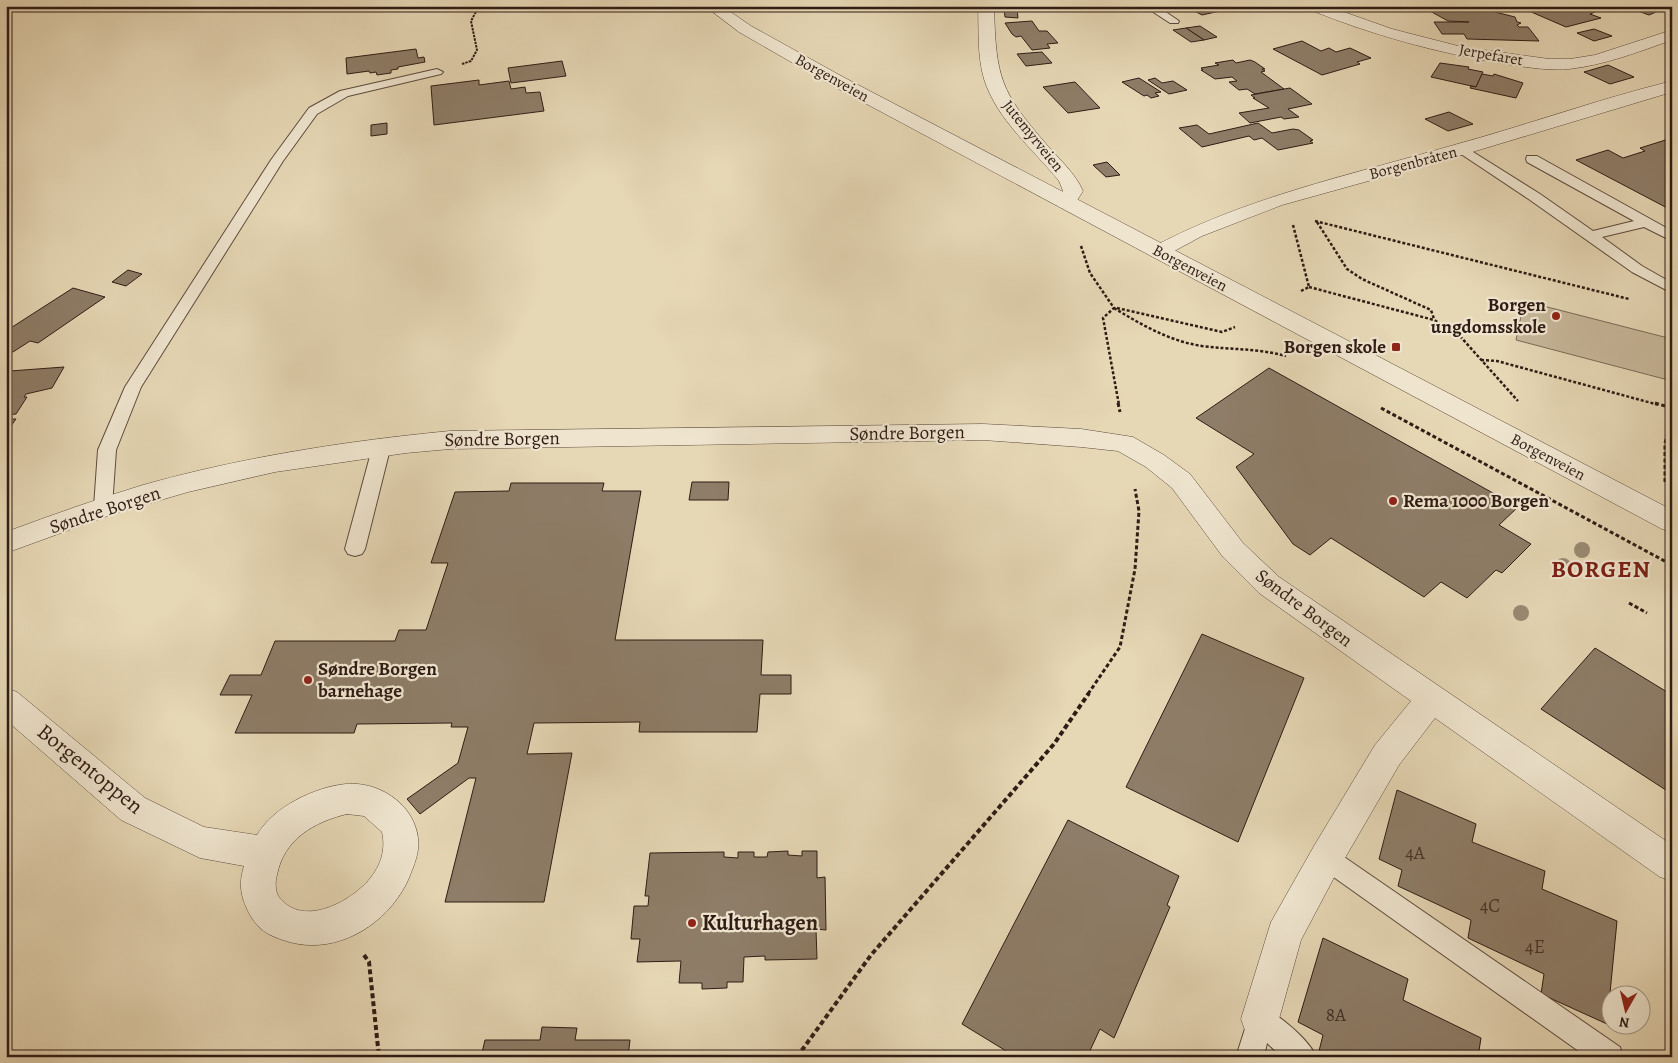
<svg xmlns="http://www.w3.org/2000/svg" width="1678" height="1063" viewBox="0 0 1678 1063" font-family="Alegreya,serif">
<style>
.green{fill:#c7b79a;stroke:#7b6a58}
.building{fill:#8e7d68;stroke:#2f1c15}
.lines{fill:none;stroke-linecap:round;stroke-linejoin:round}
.service-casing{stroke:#5d4b3d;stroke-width:2}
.minor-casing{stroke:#5d4b3d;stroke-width:1}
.tertiary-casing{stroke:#5d4b3d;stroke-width:1}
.path-far3{stroke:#2f1c15;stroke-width:2;stroke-dasharray:2.5 1;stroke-linecap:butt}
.path-far2{stroke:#2f1c15;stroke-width:2.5;stroke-dasharray:3 2;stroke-linecap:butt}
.path-far1{stroke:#2f1c15;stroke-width:3;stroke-dasharray:4 2.5;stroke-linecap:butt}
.path{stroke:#2f1c15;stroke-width:4;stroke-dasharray:5 3;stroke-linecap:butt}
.service{fill:#efe5cf;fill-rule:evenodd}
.minor{fill:#efe5cf;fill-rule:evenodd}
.tertiary{fill:#efe5cf;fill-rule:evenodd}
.tree{fill:#9b8973}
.poi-dot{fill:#8f2418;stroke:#efe5cf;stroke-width:2}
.labels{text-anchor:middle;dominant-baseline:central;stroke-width:4.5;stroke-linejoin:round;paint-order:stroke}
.far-street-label{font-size:16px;fill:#2f1c15;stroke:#efe5cf}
.poi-label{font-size:19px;font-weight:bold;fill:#2f1c15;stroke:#efe5cf;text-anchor:end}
.street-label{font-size:19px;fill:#2f1c15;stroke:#efe5cf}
.near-number-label{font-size:19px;fill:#47342a}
.near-street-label{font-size:22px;fill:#2f1c15;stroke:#efe5cf}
.near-poi-label{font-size:22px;font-weight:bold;fill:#2f1c15;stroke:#efe5cf;text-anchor:start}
.district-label{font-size:24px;font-weight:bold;letter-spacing:1px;fill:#7a1f14;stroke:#efe5cf}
</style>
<rect width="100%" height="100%" fill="#e6d7b5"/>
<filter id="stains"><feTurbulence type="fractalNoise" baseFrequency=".004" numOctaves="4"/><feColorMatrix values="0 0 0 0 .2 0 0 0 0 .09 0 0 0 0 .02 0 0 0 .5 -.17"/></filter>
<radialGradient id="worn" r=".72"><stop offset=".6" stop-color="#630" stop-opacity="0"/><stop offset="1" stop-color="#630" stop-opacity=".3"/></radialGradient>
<!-- green -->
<path class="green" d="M1524,301L1672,339V381L1516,340Z"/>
<!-- building -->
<g class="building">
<path d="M1185,6H1211L1220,11L1202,15Z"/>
<path d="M1461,6H1471L1515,17L1517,22L1521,23L1517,25L1519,27H1528L1539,41L1467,39L1464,34H1442L1434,22H1469L1448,21L1430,11Z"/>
<path d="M1570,6L1582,7L1595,12L1590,14L1601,18L1566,27L1529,11L1541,8L1549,11Z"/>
<path d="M1624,6H1670L1649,15Z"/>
<path d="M1004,8H1017L1018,18L1005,17Z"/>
<path d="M1032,21L1039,31H1047L1058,43L1047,44L1050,48L1032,50L1021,36L1016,37L1012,34L1005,23Z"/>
<path d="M1200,26L1217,37L1204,40L1186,28Z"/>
<path d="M1186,28L1204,40L1191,42L1173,30Z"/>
<path d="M1594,29L1612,36L1594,41L1577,33Z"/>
<path d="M1302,41L1321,51L1329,48L1336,52L1350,48L1371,58L1357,62L1360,64L1322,75L1273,49Z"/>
<path d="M416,49L418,58L424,57L425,62L398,67V69L391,70V73L377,75L376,72L370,73L369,71L347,74L346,58Z"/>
<path d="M1042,52L1052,63L1026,66L1017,54Z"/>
<path d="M1233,60L1236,63L1250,60L1255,62L1265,69H1262L1265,71L1261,72L1284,89L1255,94L1247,89L1239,90L1229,82L1237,81L1232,77L1215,79L1201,70H1203L1201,68L1219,65L1215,63Z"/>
<path d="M562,61L566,76L511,83L508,68Z"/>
<path d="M1440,63L1469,67L1468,69L1483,72L1476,87L1431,77Z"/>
<path d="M1608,65L1634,77L1610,84L1584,72Z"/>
<path d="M1482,74L1493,76L1494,74L1523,83L1516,98L1470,88L1471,86L1476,87Z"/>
<path d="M1139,78L1161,92L1155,93L1159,96L1151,98L1147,95L1144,96L1122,82Z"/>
<path d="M1155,78L1162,83L1173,81L1187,90L1169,94L1148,80Z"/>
<path d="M479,80V85L509,81L511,89L525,87L526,93L540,92L544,111L434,125L431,86Z"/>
<path d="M1075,82L1100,108L1068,113L1043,87Z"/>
<path d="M1290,88L1312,104L1288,109L1299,117L1284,119L1281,117L1250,123L1239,113L1269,108L1253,98H1255L1251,95Z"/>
<path d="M1449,112L1473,124L1448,131L1425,119Z"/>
<path d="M387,123V134L371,136V125Z"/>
<path d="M1258,123L1272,133L1293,129L1299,130L1313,140L1310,141L1313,143L1278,150L1262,138L1254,140L1249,136L1202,147L1179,128L1197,125L1209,134Z"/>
<path d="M1672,138L1671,210L1576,160L1608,150L1623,158L1645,151L1640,148Z"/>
<path d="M1107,162L1120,175L1106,177L1093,165Z"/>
<path d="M128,270L142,274L126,286L112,282Z"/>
<path d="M73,288L105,297L38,343L30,341L13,352L6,350V331Z"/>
<path d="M64,367L52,388L26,394L24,397H27L16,414L6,415V374L10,371Z"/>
<path d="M1269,368L1518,507L1499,525L1531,544L1502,573L1496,570L1467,598L1441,582L1424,597L1331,538L1310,555L1293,544L1236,467L1254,454L1196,418Z"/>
<path d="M6,419H16L6,433Z"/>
<path d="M692,482H729L728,500H689Z"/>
<path d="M511,483H604L602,491H641L615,640H763L761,675H791V694H760L757,732H639L640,722L534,723L527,754L572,753L544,902H445L476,778H469L420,814L407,799L458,763L468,727H451L452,723L357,724L354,733H235L252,695H220L230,675H261L275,641H395L399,630H426L448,563H431L455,492L509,491Z"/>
<path d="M1202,634L1304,678L1238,842L1126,787Z"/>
<path d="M1595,648L1672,695V794L1541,709Z"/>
<path d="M1397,790L1476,824L1472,842L1545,871L1542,889L1617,921L1607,1024L1541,994L1544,974L1468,938L1471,920L1398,886L1402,870L1379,859Z"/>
<path d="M1068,820L1179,876L1167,905L1170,907L1114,1038L1100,1029L1087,1057H1016L962,1024Z"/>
<path d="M788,851V855L802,856V851H817V878L825,877L826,930L816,929L817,959L765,960V956L744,957L743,982H727V988L702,989V983H679L681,961L637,962L640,939H631L634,906H648L649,896H645L650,853L724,852V857L738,858V852H754V857H767L768,852Z"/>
<path d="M1323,938L1408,979L1403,1000L1481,1038L1478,1057H1321L1318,1055L1323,1035L1298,1022Z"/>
<path d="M542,1027L577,1028L575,1040H630L628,1057H481L485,1040H540Z"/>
</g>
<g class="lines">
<defs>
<g id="service">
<path d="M1144,6H1157L1179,21L1178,23H1170Z"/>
<path d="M437,69L443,72L441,74L348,96L317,114L283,161L141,387L116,450L112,507L109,512L103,514L97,512L94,507L98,450L125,387L271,160L309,108L340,91Z"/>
<path d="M1462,145L1540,194L1593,231L1634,221L1527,162L1526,159L1527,156H1537L1672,231V241L1644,227L1602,237L1642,266L1672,283V293L1632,272L1530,200L1458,152L1456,149L1458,146Z"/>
<path d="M382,439L388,441L391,445L365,549L362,554L355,556L348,554L345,549L373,445L376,441Z"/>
<path d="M1326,847L1334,850L1620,1047L1623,1057H1587L1318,866L1314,858L1318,850Z"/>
<path d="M1260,1006C1277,1013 1310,1040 1316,1057H1282L1267,1043L1264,1057H1236L1251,1010Z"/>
</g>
<g id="minor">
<path d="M978,6H994C996,78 1000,91 1047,145C1060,160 1075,173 1083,191L1073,207L1066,209L1059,207L1056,203L1063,191L1059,181C1033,149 997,120 984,79C977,55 979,30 978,6Z"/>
<path d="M1306,6H1327L1392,29L1462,47L1549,59H1570L1595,55L1672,30V40C1638,52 1605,65 1569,69C1548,71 1526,67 1505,64C1437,53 1372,35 1308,9Z"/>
<path d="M1672,81V92L1469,153L1282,205L1202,236L1165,256L1158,258L1151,256L1148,252L1151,248C1246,197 1351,175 1454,145C1527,125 1599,99 1672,81Z"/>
<path d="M983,424L1081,429L1133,437L1164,455L1190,474L1243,543L1279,577L1672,845V881L1660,877L1435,718L1399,765L1338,870L1301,940L1279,1019L1274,1033L1260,1038L1246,1033L1241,1019L1271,922L1314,846L1375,745L1411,701L1259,593L1223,557L1172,488L1146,467L1118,451L1081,447L983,440L450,449L406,453L275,472L188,492L113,514L6,553V532C52,515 97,499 143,485C243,457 346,441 450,431Z"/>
<path d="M6,688L17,692L145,798L204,827L257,835C273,807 315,787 346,784C379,781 414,804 418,838C420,852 414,865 409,878C389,924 336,957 286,941C266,935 256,928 247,909C240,894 239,882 244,866L200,858L121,820L6,720ZM347,814L364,816L382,832C387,853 378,872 363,886C343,905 301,926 279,897C275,892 275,881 277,875C284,839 314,822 347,814Z"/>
</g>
<path id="tertiary" d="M705,6H722L751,26L843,77L1672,510V532L1662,529L831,85L739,32Z"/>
</defs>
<!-- service casing -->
<use href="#service" class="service-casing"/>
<!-- minor casing -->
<use href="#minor" class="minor-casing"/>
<!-- tertiary casing -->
<use href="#tertiary" class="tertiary-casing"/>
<!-- path-far3 -->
<path class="path-far3" d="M462,64L471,61L477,50L471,21L479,6"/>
<!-- path-far2 -->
<g class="path-far2">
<path d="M1315,221L1629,299"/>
<path d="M1317,222L1347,269L1362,279L1431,310L1434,319"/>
<path d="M1293,225L1309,287L1301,291"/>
<path d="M1081,246L1090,273L1114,308L1103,318L1119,405"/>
<path d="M1309,287L1434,320L1459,335L1518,401"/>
<path d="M1114,308C1142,325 1169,341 1202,346C1232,350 1256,348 1286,356"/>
<path d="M1117,308L1222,332L1235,327"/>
<path d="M1481,360L1497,361L1659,405"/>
</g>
<!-- path-far1 -->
<g class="path-far1">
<path d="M1118,403L1120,412"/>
<path d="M1655,403L1672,408"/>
<path d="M1381,408L1672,565"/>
<path d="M1665,482V443L1672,419"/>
<path d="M1629,603L1647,613"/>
<path d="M1088,694L1120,647L1135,569L1139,511L1135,489"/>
</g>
<!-- path -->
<g class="path">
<path d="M364,955L369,962L379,1057"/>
<path d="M797,1057L871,955L1054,744L1089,693"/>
</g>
<!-- service -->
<use href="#service" class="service"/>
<!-- minor -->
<use href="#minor" class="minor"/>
<!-- tertiary -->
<use href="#tertiary" class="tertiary"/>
</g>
<!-- trees -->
<g class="tree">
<circle cx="1582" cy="550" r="8"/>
<circle cx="1563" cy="566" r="8"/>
<circle cx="1521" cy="613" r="8"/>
</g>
<!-- markers -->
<g class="poi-dot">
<circle cx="1556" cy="316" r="5"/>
<rect x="1391" y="342" width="10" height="10" rx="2.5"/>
<circle cx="1393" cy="501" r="5"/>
<circle cx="308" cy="680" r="5"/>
<circle cx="692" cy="923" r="5"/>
</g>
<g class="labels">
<!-- far-street labels -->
<g class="far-street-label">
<text transform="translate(1491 55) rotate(10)">Jerpefaret</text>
<text transform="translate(832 78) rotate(29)">Borgenveien</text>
<text transform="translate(1033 136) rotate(51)">Jutemyrveien</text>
<text transform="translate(1413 163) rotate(-15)">Borgenbråten</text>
<text transform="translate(1190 268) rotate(28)">Borgenveien</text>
<text transform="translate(1548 457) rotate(28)">Borgenveien</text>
</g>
<!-- poi labels -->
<g class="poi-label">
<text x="1546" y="305">Borgen<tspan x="1546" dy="22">ungdomsskole</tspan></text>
<text x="1386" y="347">Borgen skole</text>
<text x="1403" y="501" text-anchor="start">Rema 1000 Borgen</text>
<text x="318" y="669" text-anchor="start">Søndre Borgen<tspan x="318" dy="22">barnehage</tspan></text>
</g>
<!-- street labels -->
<g class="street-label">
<text transform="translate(907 433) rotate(-1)">Søndre Borgen</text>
<text transform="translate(502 439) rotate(-1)">Søndre Borgen</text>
<text transform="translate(105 510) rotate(-18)">Søndre Borgen</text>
<text transform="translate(1304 608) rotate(37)">Søndre Borgen</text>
</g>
<!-- near-number labels -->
<g class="near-number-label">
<text x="1415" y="853">4A</text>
<text x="1490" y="906">4C</text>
<text x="1535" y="947">4E</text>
<text x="1336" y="1015">8A</text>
</g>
<!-- near-street labels -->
<g class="near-street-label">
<text transform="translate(90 769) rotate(39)">Borgentoppen</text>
</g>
<!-- near-poi labels -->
<g class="near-poi-label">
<text x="702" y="923">Kulturhagen</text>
</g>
<!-- district labels -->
<g class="district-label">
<text x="1601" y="569">BORGEN</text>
</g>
</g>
<!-- margin -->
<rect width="1678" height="1063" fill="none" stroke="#e6d7b5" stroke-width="25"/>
<rect x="8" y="8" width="1663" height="1048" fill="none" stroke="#2f1c15" stroke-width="2.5"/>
<rect x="12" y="12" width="1653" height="1038" fill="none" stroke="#2f1c15"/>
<!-- north arrow -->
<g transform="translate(1626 1010) rotate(188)"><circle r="24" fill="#efe5cf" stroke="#a29585"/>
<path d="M0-4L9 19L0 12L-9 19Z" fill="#8f2418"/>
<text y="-8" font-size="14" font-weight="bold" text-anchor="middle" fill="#2f1c15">N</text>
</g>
<rect width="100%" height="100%" filter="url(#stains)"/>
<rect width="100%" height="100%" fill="url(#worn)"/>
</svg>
